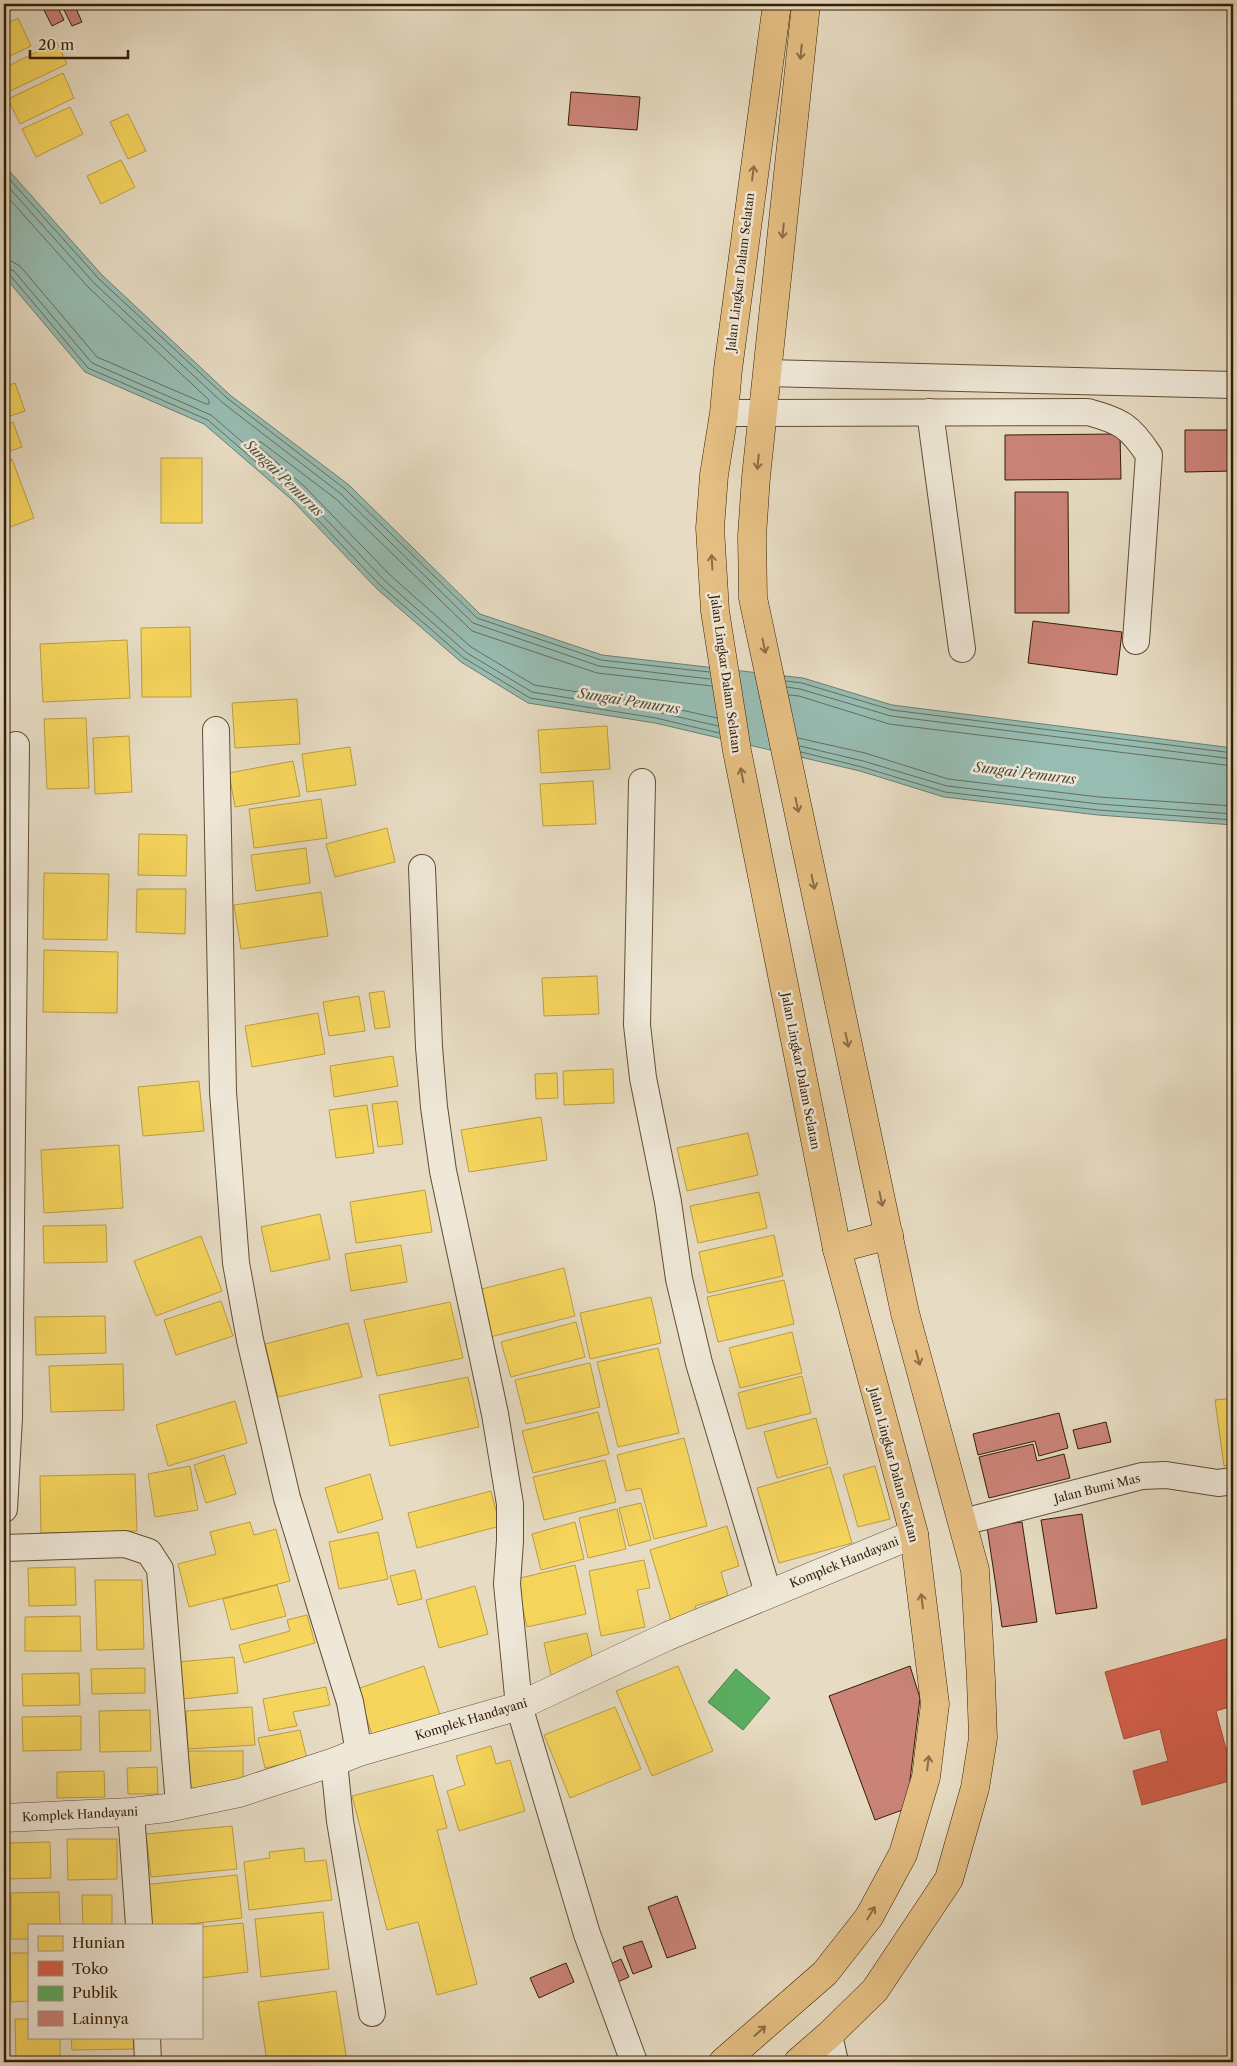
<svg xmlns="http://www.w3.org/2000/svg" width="1237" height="2066" viewBox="0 0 1237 2066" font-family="'Libre Caslon Text',serif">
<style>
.water{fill:#97bcb2;stroke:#6f7d6d}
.homes{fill:#f6d55c;stroke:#bc9e42}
.shops{fill:#d6604d;stroke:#a54c37}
.public{fill:#5aae61;stroke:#4f8345}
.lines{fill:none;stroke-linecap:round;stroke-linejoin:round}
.shore{stroke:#666d5c;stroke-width:1}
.building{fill:#cb8378;stroke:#341e05}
.minor-casing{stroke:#614e34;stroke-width:28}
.tertiary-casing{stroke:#614e34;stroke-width:29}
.primary-casing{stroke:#341e05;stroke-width:29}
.minor{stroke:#efe8d8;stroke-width:26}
.tertiary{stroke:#efe8d8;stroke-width:28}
.primary{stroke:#e4be82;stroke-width:28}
.oneway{stroke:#8c6e44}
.labels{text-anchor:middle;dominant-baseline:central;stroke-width:5;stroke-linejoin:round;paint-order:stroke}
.street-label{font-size:12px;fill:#341e05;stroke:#efe8d8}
.water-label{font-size:14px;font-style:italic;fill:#524d39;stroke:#efe8d8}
</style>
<rect width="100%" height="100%" fill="#e7dcc3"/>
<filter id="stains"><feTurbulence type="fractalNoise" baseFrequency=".004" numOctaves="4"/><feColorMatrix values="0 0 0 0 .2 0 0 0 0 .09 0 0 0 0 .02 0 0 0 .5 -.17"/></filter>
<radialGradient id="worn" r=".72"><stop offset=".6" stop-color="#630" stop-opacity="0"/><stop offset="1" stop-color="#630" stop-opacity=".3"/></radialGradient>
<!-- water -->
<path class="water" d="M4,165L102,275L230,395L349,485L480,614L602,655L803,678L892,705L1233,748V825L1098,815L944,797L860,771L655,723L528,703L461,662L377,589L291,499L204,424L85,372L4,276Z"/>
<!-- homes -->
<g class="homes">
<path d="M18,18L31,46L4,59V25Z"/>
<path d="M57,42L67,64L6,93L4,89V68Z"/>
<path d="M63,73L74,98L20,124L8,99Z"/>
<path d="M70,107L83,134L36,157L22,129Z"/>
<path d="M128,114L146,151L128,159L110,122Z"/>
<path d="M121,160L135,187L101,204L87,176Z"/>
<path d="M15,383L25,411L10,416L4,398V387Z"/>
<path d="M13,422L22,447L4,453V426Z"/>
<rect x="161" y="458" width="41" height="65"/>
<path d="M12,459L34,518L5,529L4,462Z"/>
<path d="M190,627L191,697H142L141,628Z"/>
<path d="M127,640L130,698L43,702L40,644Z"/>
<path d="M297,699L300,744L235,748L232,703Z"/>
<path d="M86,718L89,788L47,789L44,719Z"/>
<path d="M607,726L610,769L541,773L538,730Z"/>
<path d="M129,736L132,792L95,794L93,738Z"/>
<path d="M350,747L356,785L307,792L302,754Z"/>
<path d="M293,761L300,796L235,807L229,773Z"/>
<path d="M593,781L596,824L543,826L540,784Z"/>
<path d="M321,799L327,838L254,848L249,809Z"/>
<path d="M387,828L395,862L335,877L326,844Z"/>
<path d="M139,834L187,835L186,876L138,875Z"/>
<path d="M306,848L310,883L256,891L251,855Z"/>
<path d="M44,873L109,874L107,940L43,939Z"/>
<path d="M137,889H186L185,934L136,932Z"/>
<path d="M321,892L328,936L241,949L234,905Z"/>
<path d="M44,950L118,952L117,1013L43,1012Z"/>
<path d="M597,976L599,1014L544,1016L542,978Z"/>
<path d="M384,991L390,1027L375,1029L369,993Z"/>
<path d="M359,996L365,1031L329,1036L323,1002Z"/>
<path d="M318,1013L325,1054L252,1067L245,1026Z"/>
<path d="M393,1056L398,1086L334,1097L330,1066Z"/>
<path d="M613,1069L614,1103L564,1105L563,1071Z"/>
<path d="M557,1073L558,1098L536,1099L535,1074Z"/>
<path d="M199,1081L204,1131L143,1136L138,1087Z"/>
<path d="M397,1101L403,1144L378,1147L372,1104Z"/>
<path d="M367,1105L374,1153L336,1158L329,1110Z"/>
<path d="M541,1117L547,1160L469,1172L461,1130Z"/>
<path d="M748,1133L758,1175L687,1191L677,1148Z"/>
<path d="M119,1145L123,1208L44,1213L41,1150Z"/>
<path d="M425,1190L432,1232L356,1243L350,1202Z"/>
<path d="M759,1192L767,1228L698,1243L690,1206Z"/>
<path d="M320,1214L330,1259L271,1272L261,1227Z"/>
<path d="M106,1225L107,1262L44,1263L43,1226Z"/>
<path d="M774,1235L783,1276L708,1293L699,1252Z"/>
<path d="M201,1236L222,1291L156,1316L134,1261Z"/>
<path d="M401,1245L407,1282L351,1291L345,1254Z"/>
<path d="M564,1268L575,1316L490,1337L478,1290Z"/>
<path d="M784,1280L794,1324L718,1342L707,1297Z"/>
<path d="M651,1297L661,1343L590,1359L580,1313Z"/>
<path d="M221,1301L233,1336L176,1355L164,1320Z"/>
<path d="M450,1302L463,1358L377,1376L364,1320Z"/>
<path d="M105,1316L106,1353L36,1355L35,1317Z"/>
<path d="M576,1322L585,1357L511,1377L501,1342Z"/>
<path d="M348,1323L362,1377L278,1397L265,1344Z"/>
<path d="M792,1332L802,1373L740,1388L729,1348Z"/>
<path d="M658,1348L679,1433L618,1447L597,1362Z"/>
<path d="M590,1363L600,1407L526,1424L515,1380Z"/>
<path d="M123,1364L124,1410L51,1412L49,1366Z"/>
<path d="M802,1376L811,1413L747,1429L738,1393Z"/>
<path d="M468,1377L479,1427L390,1446L379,1395Z"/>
<path d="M1233,1398V1465L1224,1466L1215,1400Z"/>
<path d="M235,1401L247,1443L168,1466L156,1425Z"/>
<path d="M598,1412L609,1454L533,1473L522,1431Z"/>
<path d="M816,1418L828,1464L777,1478L764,1432Z"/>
<path d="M684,1438L707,1526L654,1539L641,1488L626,1491L617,1455Z"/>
<path d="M224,1455L236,1494L206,1503L194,1465Z"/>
<path d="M605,1460L616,1502L544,1520L533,1477Z"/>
<path d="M190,1466L198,1510L155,1517L148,1474Z"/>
<path d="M875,1466L890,1519L858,1527L843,1475Z"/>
<path d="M830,1467L852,1543L779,1563L757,1488Z"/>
<path d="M135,1474L137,1531L41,1533L40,1476Z"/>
<path d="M370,1474L383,1519L338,1533L325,1488Z"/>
<path d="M491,1491L500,1526L417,1548L408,1513Z"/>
<path d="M641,1503L651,1540L629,1546L619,1508Z"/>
<path d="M617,1509L626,1549L588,1558L579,1518Z"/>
<path d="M250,1522L254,1535L276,1529L290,1581L189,1607L178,1564L216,1554L210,1532Z"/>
<path d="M575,1522L584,1559L541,1570L532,1534Z"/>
<path d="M727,1526L739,1566L721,1572L728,1596L695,1606L699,1616L672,1624L650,1550Z"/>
<path d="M378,1532L388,1579L339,1589L329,1542Z"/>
<path d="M644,1560L650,1588L637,1590L645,1627L601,1636L589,1571Z"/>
<path d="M575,1565L586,1614L527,1627L516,1579Z"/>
<path d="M75,1567L76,1605L29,1606L28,1568Z"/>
<path d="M415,1570L422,1599L398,1605L390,1576Z"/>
<path d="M95,1580H142L144,1649L97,1650Z"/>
<path d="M277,1585L286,1616L231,1630L223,1599Z"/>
<path d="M475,1586L488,1634L439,1648L426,1600Z"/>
<path d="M307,1615L315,1643L244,1663L239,1645L290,1631L287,1620Z"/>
<path d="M80,1616L81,1651H25V1617Z"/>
<path d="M587,1633L594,1666L551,1675L544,1643Z"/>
<path d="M234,1657L238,1693L182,1699L178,1662Z"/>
<path d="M424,1666L442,1721L375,1743L357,1689Z"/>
<path d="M678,1666L713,1751L652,1776L616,1691Z"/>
<path d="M145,1668V1693L92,1694L91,1669Z"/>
<path d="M79,1673L80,1705L23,1706L22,1674Z"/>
<path d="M326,1687L330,1705L293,1712L297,1726L269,1731L263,1699Z"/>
<path d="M252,1707L255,1745L188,1749L186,1711Z"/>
<path d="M615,1707L641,1769L570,1798L544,1735Z"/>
<path d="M150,1710L151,1751L100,1752L99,1711Z"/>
<path d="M81,1716V1750L23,1751L22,1717Z"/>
<path d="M300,1730L307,1759L265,1768L258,1738Z"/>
<path d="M491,1746L496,1764L510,1760L525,1811L459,1831L447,1791L465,1785L456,1756Z"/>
<rect x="184" y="1751" width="59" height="37"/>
<path d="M157,1767L158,1794H128L127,1768Z"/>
<path d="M104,1771L105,1797L57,1798V1772Z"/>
<path d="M433,1775L447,1828L437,1830L477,1984L437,1995L418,1922L387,1930L352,1796Z"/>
<path d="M232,1826L237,1869L151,1877L146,1834Z"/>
<path d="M67,1839H117V1879L68,1880Z"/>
<path d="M50,1842L51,1878L6,1879L5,1843Z"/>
<path d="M304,1848L305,1862L326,1860L332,1900L249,1910L244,1862L270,1858L269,1852Z"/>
<path d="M237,1875L242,1918L181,1925H147L143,1885Z"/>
<path d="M59,1892L60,1925H29V1939H11V1893Z"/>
<path d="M82,1895H112V1925H83Z"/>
<path d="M323,1912L329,1969L261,1977L255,1919Z"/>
<path d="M243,1923L248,1972L201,1978V1927Z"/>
<path d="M10,1953H29V2001L11,2002Z"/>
<path d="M336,1991L347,2062H267L258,2002Z"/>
<path d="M15,2019H29V2037H60V2060L16,2061Z"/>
<path d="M71,2037H133L134,2049L72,2050Z"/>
</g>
<!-- shops -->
<path class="shops" d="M1233,1637V1706L1216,1711L1226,1749L1233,1747V1780L1142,1805L1133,1771L1168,1761L1165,1750L1160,1729L1124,1739L1105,1672Z"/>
<!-- public -->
<path class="public" d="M736,1669L770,1698L743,1730L708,1702Z"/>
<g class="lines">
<!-- shore -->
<g class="shore">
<path d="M4,173L99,279L227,398L345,489L477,618L601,660L709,672"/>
<path d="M4,182L95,284L223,403L341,494L473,623L599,666L710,679"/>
<path d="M4,193L89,288L209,400V404H206L97,357L20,266L11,261L4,260"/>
<path d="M4,267L14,271L92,363L211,415L299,491L384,580L467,653L532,692L657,712L718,726"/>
<path d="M4,274L10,275L88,368L208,420L295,496L380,585L464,658L530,698L656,718L719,733"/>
<path d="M786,681L802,683L892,710L1233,753"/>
<path d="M712,686L597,673L472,631L336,499L261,442H257L258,446L304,486L390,575L471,647L534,685L659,705L717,718"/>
<path d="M787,687L800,689L891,716L1233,759"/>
<path d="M789,695L799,696L889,724L1233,766"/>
<path d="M798,738L865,753L948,779L1099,797L1233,806"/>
<path d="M800,746L863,761L947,786L1099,804L1233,814"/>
<path d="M801,752L862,767L945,792L1098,810L1233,820"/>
</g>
</g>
<!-- building -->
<g class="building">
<path d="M41,4H56L64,20L52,26Z"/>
<path d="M61,4H74L82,22L72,26Z"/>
<path d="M571,92L640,97L637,130L568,125Z"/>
<path d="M1185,430H1233V471L1185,472Z"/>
<path d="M1120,434L1121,479L1005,480V435Z"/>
<path d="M1015,492H1068L1069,613H1015Z"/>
<path d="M1033,621L1122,632L1117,675L1028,663Z"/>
<path d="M1059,1413L1068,1448L1039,1456L1035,1441L978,1455L973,1434Z"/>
<path d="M1106,1422L1111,1442L1078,1449L1073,1430Z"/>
<path d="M1033,1444L1037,1461L1064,1454L1070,1478L989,1498L979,1457Z"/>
<path d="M1082,1514L1097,1608L1056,1614L1041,1520Z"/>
<path d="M1022,1522L1037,1622L1002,1627L987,1527Z"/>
<path d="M910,1666L920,1698L910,1780L916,1805L875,1820L829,1696Z"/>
<path d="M677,1896L696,1948L667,1958L648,1907Z"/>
<path d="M642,1941L652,1967L633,1974L623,1947Z"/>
<path d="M621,1959L629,1977L613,1984L606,1966Z"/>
<path d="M566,1963L574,1982L539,1998L530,1978Z"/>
</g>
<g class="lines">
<defs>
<g id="minor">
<path d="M767,373L1233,385"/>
<path d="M930,412L962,649"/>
<path d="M724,413L1088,412C1121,421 1130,426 1149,455L1136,641"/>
<path d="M216,730L223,1092L236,1263L250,1340L287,1498L350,1702L359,1752"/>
<path d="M642,782L637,1025L643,1078L668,1202L679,1279L699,1363L768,1593"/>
<path d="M422,868L429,1047L434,1107L443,1171L495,1414L510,1504V1541L507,1584L519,1706L587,1934L634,2062"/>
<path d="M4,1509L9,1418L16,745"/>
<path d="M963,1522L1142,1476L1166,1475L1218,1483L1233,1481"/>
<path d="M4,1548L125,1544L149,1552L160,1569L179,1805"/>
<path d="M334,1762L340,1821L372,2013"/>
<path d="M131,1812L139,1925"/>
<path d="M829,2035L835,2062"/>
<path d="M147,2037L148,2062"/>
</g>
<path id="tertiary" d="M4,1818L131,1812L167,1808L239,1793L334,1762L359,1752L519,1706L668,1636L914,1534"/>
<g id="primary">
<path d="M837,1249L889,1235"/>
<path d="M723,2062L825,1973L869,1917L903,1854L926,1777L935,1704L914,1534L837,1249L737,751L715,611L710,528L714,475L724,413L728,369L777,4"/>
<path d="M798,2062L829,2035L875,1990L949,1879L975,1788L983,1738L981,1680L975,1570L905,1313L753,598L752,536L756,477L806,4"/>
</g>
</defs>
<!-- minor casing -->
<use href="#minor" class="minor-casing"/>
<!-- tertiary casing -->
<use href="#tertiary" class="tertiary-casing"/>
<!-- primary casing -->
<use href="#primary" class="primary-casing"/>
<!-- minor -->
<use href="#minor" class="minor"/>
<!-- tertiary -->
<use href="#tertiary" class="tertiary"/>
<!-- primary -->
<use href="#primary" class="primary"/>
</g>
<!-- one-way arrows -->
<defs><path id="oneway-shaft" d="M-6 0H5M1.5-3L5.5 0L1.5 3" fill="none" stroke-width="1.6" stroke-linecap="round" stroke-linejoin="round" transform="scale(1.25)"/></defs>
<g class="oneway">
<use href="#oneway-shaft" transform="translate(801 52) rotate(96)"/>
<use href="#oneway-shaft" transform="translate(753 173) rotate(-83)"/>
<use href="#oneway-shaft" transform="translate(783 231) rotate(96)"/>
<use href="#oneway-shaft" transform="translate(758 462) rotate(96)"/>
<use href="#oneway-shaft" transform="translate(712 562) rotate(-93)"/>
<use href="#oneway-shaft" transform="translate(764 646) rotate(78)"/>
<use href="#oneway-shaft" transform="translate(742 775) rotate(-101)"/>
<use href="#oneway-shaft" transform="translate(797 805) rotate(78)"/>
<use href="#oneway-shaft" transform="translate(813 882) rotate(78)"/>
<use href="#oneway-shaft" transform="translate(847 1040) rotate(78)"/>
<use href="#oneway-shaft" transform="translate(881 1199) rotate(78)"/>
<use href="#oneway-shaft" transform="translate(918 1358) rotate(75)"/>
<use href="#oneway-shaft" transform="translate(922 1601) rotate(-97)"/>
<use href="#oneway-shaft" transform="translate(928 1763) rotate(-83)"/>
<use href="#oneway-shaft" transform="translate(871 1913) rotate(-59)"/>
<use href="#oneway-shaft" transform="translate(760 2031) rotate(-42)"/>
</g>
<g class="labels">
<!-- street labels -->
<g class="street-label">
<text transform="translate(740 272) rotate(-83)">Jalan Lingkar Dalam Selatan</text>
<text transform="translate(726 674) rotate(82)">Jalan Lingkar Dalam Selatan</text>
<text transform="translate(801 1071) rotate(79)">Jalan Lingkar Dalam Selatan</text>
<text transform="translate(894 1465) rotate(75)">Jalan Lingkar Dalam Selatan</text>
<text transform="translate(1097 1488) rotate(-14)">Jalan Bumi Mas</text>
<text transform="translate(844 1562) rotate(-22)">Komplek Handayani</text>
<text transform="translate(471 1719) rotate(-17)">Komplek Handayani</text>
<text transform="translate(80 1814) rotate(-3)">Komplek Handayani</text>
</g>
<!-- water labels -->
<g class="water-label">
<text transform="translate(284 478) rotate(44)">Sungai Pemurus</text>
<text transform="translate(629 701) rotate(9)">Sungai Pemurus</text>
<text transform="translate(1025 773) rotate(7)">Sungai Pemurus</text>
</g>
</g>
<!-- margin -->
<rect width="1237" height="2066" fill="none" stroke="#e7dcc3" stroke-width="20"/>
<rect x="5" y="5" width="1227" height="2056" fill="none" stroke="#341e05" stroke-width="2.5"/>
<rect x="10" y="10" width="1217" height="2046" fill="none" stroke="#341e05"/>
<!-- legend -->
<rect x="28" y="1924" width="175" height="115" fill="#efe8d8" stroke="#a49784"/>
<rect x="38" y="1936" width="25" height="15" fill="#f6d55c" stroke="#a49784"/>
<text x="72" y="1948" font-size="15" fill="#341e05">Hunian</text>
<rect x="38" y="1961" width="25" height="15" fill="#d6604d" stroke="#a49784"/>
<text x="72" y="1974" font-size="15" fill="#341e05">Toko</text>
<rect x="38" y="1986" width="25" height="15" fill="#5aae61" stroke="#a49784"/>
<text x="72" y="1998" font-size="15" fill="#341e05">Publik</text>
<rect x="38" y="2011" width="25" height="15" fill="#cb8378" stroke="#a49784"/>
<text x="72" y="2024" font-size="15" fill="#341e05">Lainnya</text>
<!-- scale -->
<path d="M30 50v8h98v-8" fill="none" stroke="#341e05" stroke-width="2.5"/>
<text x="38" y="50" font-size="15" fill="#341e05" stroke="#efe8d8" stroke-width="4" paint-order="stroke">20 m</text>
<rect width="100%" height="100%" filter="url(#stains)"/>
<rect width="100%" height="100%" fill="url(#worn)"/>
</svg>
